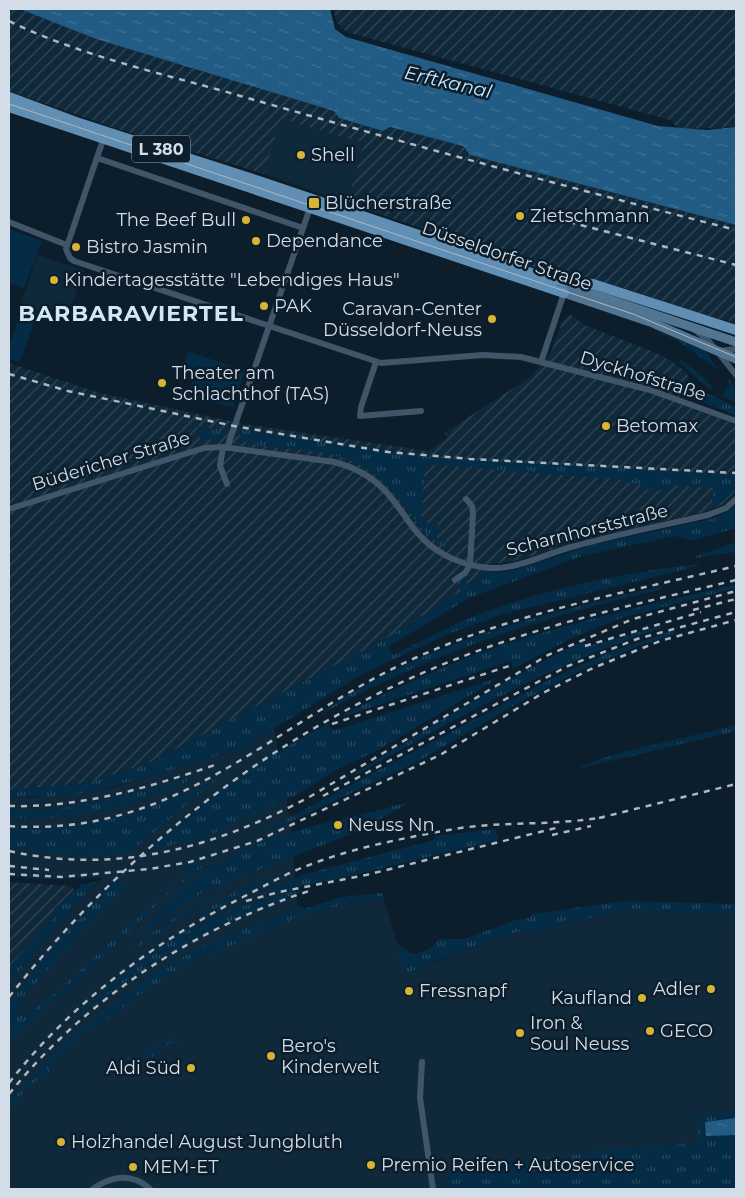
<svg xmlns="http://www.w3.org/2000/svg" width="745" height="1198" viewBox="0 0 745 1198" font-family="Montserrat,sans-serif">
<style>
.built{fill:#10293a}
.industrial{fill:url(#industrial-furrows)}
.grass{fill:url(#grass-tufts)}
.green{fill:#042c46}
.water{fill:url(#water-ripples)}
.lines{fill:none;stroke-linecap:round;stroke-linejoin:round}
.street{stroke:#405567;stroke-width:6}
.secondary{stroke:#527692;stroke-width:9}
.primary{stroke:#618fb4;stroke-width:10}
.tram{stroke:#acb8c3;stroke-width:1}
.rail{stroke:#acb8c3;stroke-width:2.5;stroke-dasharray:6 6;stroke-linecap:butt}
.poi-dot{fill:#d7b434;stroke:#0c1d2b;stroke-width:2}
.labels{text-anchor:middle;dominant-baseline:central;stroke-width:5;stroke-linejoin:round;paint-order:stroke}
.shield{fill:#0c1d2b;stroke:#97a3af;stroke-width:1}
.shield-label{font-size:16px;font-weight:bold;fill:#d2dde7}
.poi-label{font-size:18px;fill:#d2dde7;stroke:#0c1d2b;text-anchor:start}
.street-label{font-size:18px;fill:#d2dde7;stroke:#0c1d2b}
.water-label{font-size:19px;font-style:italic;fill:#c7e6ff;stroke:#0c1d2b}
.district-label{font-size:22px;font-weight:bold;letter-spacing:1px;fill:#d0e7f9;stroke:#0c1d2b}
</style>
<defs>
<pattern id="industrial-furrows" width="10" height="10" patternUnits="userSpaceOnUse" patternTransform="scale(1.25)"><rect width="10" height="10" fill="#10293a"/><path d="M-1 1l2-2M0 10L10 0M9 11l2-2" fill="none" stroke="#324856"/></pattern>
<pattern id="grass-tufts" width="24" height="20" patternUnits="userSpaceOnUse" patternTransform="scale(1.25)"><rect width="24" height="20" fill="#042c46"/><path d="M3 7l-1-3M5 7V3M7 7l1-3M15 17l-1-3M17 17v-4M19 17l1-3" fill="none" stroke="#284a61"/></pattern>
<pattern id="water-ripples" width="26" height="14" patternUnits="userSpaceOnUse" patternTransform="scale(1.25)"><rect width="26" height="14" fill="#225b83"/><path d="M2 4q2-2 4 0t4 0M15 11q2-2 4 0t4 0" fill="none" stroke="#417295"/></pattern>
</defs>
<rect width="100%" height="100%" fill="#0c1d2b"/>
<!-- built -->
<g class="built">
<path d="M281,119L364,143L347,203L264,174Z"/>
<path d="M37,255L84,270L68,315L45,308L40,321L18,313Z"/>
<path d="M274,728L292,832L298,916L345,904L384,899L406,973L429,965V963L520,931L531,932L624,910L736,914V1189H9V984L55,927L102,878L39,879L9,876V797L30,798L93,791L115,787L244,747Z"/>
</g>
<!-- industrial -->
<g class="industrial">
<path d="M9,9H20L96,39L334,111L339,118L383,131L390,127L463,146L470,155L736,225V323L702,314L621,287L547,271L494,255L495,253L347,203L364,143L281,119L264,174L112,127L9,91Z"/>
<path d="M334,9H736V127L679,129L670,120L346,32L336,21Z"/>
<path d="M570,314L584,325L654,352L676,364L687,374L689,380L687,387L676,401L736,425L735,494L725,503L708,511L574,542L520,560L492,564L488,572H478L483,576L473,583L467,584L464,578L457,583L462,591L387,638L147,764L86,783L9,790V363L100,393L244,424L428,451L447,438L444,433L532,376L551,352L563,320Z"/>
<path d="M9,882L72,886L74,890L54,909L56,914L53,919L9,967Z"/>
</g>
<!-- grass -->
<g class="grass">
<path d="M641,324L706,351L717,369L680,342Z"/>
<path d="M681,360L705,378L715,391L708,388L679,362Z"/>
<path d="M729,379L736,389V403L722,395L730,385Z"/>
<path d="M698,392L714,396L736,408V416L686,395Z"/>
<path d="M197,426L216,429L221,433L225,432L219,439L200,440Z"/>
<path d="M240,429L421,457L736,475V489L724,501L712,507L713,488L670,485L669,491L640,489V484L626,483L625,480L425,464L421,522L438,524L437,541L449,542L448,550C420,535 409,508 388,486C343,441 298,455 244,442L239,434Z"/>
<path d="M736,506V528L692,541L675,536L582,556L469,598L389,646L393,655C420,643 444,628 472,617C544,589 621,573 698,564V566L504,614L448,634L364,673L244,747L141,779L93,791L62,796L9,797V790L86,783L148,764L387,638L461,591L457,583L464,578L467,584L473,583L482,576L478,572L480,571L503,572L518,569L592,545L715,518Z"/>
<path d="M736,542V552L697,558L696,556Z"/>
<path d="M736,584V588L621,618L570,639L513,669L511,661L345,716L344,714C393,690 442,666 494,648C573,621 655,604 736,584Z"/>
<path d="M661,586L662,589C544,617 428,653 322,714V712C427,641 540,615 661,586Z"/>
<path d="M660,626L662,628C553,663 455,719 356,775L355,773C431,728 504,678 584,641L586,647Z"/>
<path d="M675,630L676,634L644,644L581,670L520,702L419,761L269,832L267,829L555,677L610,652Z"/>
<path d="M501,677L378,750L340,768L294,796L207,836L150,850C204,801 265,757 329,723L332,731Z"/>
<path d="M736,725V731L581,768V766L619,753Z"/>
<path d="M222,775L128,854L78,855L37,852L9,846V829C90,832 152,813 222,775Z"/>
<path d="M192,777V779C135,807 73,821 9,818V810C71,814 133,794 192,777Z"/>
<path d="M405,803L406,805L354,833L205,891L168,915L140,936L138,934C159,912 180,889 205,872C263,831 338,822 405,803Z"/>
<path d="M496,829L498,840L333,880L259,894L306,874L434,840L435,836Z"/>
<path d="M213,858L162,899L90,970L9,1041V1003L44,958L116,879L126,887L26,993L18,1005V1011L24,1015L46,1002L124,929L188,874L185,866Z"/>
<path d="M269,877L270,880L199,917L198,914L235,892Z"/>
<path d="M97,882L55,927L9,984V967L53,919L56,914L54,909L82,884Z"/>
<path d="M301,890V892C220,919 152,960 85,1012L83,1010C147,948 213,909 301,890Z"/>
<path d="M217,892L218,895L128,954L154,931Z"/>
<path d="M382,893L384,899L345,904L298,917L182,967L144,991L102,1023L85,1032L51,1065L49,1071L25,1090L9,1110L10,1101L73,1035L149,977L200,947L260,922L263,924L271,921L300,906L304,909L342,897Z"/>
<path d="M623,901L736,904V914L624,910L531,932L520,931L429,962V965L406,973L396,943L412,954C425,952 431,950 438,939H464L519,919L530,918L532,914Z"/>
<path d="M178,1035L179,1039L158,1049L154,1056L148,1059L145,1054L100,1075L111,1066Z"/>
<path d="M736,1112V1189H532L557,1156L596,1153V1150L699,1143L697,1116Z"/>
<path d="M554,1157L530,1189H450L447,1173L455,1164Z"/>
</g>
<!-- green -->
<g class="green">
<path d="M9,229L42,241L24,288L9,283Z"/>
<path d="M20,314L35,319L20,362L9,359V347Z"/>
<path d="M188,351L245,371L233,407L188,398L194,372L183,367Z"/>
</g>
<!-- water -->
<g class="water">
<path d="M20,9H330L335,29L346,37L658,126L707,130L736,127V225L470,155L463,146L390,127L383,131L339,118L334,111L96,39Z"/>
<path d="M736,1118V1135L706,1136L705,1122Z"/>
</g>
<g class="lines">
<!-- street -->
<g class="street">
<path d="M104,137L66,249L70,258L74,261L381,363L483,355L521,357L650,390L736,421"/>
<path d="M97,158L303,228"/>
<path d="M9,222L67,245"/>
<path d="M695,330L708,340L736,375"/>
<path d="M718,351L736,349"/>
<path d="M376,362L361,407L360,416L421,411"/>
<path d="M541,362L564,293"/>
<path d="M223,447L220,466L227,484"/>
<path d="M227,448L311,205"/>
<path d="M9,509L204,448L223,447L334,462C358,468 378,480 393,500C406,516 414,533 431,546C448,559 470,567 491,568C520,569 547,553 575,546C618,534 664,525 708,515L726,508L736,499"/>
<path d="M455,580L465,573L470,565L473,514L472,506L466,499"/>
<path d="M422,1062L420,1098L433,1189"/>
<path d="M93,1189C111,1176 132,1172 150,1189"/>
</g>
<!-- secondary -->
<g class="secondary">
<path d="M564,284L736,342"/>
<path d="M564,293L653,323L736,359"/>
</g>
<!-- primary -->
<g class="primary">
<path d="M9,97L76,122L259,181L552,280L593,284L736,330"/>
<path d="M9,107L564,293"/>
</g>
<!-- tram -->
<path class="tram" d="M9,104L633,314L736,357"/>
<!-- rail -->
<g class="rail">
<path d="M9,21C85,58 170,75 251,99C412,145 574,189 736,230"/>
<path d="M569,222L736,265"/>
<path d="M9,374L68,391L234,426L388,452L470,459L736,473"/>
<path d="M693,610L736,599"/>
<path d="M585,646L701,612"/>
<path d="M332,724L512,665"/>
<path d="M323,796L568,666L637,639L736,612"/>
<path d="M9,806C80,808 147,788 215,765"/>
<path d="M599,818L736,784"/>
<path d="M9,826C180,838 273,722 415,658C517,612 628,592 736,566"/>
<path d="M552,835L591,826"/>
<path d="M9,851C117,875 215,848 311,796L548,655L633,619L736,591"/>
<path d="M9,866L49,870"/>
<path d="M9,874L62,877L149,869L190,862L257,841L440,755L543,693L593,668L660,641L736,620"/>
<path d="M246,901L279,892L366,875L560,827"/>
<path d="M9,997C136,835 306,708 503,642C579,616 658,599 736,580"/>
<path d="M9,1083C71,1003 153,943 243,897C263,887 283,875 304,867C351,848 404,838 454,829C503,821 554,826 604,817"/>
<path d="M9,1094C86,999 193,929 309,891"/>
</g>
</g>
<!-- markers -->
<g class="poi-dot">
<circle cx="301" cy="155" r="5"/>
<rect x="308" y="197" width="12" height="12" rx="2.5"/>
<circle cx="520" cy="216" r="5"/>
<circle cx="246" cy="220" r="5"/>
<circle cx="256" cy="241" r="5"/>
<circle cx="76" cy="247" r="5"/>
<circle cx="54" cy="280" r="5"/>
<circle cx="264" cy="306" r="5"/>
<circle cx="492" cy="319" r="5"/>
<circle cx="162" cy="383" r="5"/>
<circle cx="606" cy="426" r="5"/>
<circle cx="338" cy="825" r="5"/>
<circle cx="711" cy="989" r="5"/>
<circle cx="409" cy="991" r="5"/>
<circle cx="642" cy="998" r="5"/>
<circle cx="650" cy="1031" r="5"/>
<circle cx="520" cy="1033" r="5"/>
<circle cx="271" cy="1056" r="5"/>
<circle cx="191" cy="1068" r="5"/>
<circle cx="61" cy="1142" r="5"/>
<circle cx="371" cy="1165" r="5"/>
<circle cx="133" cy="1167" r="5"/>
</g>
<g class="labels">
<!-- shield labels -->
<rect class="shield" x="132" y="135.5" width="58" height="27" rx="4"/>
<g class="shield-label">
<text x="161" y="149">L 380</text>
</g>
<!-- poi labels -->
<g class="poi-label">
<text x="311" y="155">Shell</text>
<text x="325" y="203">Blücherstraße</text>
<text x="530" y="216">Zietschmann</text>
<text x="236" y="220" text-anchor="end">The Beef Bull</text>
<text x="266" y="241">Dependance</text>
<text x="86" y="247">Bistro Jasmin</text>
<text x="64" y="280">Kindertagesstätte "Lebendiges Haus"</text>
<text x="274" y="306">PAK</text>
<text x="482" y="309" text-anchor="end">Caravan-Center<tspan x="482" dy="21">Düsseldorf-Neuss</tspan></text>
<text x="172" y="373">Theater am<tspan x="172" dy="21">Schlachthof (TAS)</tspan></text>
<text x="616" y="426">Betomax</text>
<text x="348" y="825">Neuss Nn</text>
<text x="701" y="989" text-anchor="end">Adler</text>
<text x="419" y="991">Fressnapf</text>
<text x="632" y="998" text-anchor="end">Kaufland</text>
<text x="530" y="1023">Iron &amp;<tspan x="530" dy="21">Soul Neuss</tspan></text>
<text x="660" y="1031">GECO</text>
<text x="281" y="1046">Bero's<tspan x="281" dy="21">Kinderwelt</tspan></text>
<text x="181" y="1068" text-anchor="end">Aldi Süd</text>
<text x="71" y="1142">Holzhandel August Jungbluth</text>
<text x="381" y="1165">Premio Reifen + Autoservice</text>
<text x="143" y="1167">MEM-ET</text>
</g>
<!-- street labels -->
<g class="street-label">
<text transform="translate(507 256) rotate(19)">Düsseldorfer Straße</text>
<text transform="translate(643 376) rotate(17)">Dyckhofstraße</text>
<text transform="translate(111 461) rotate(-17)">Büdericher Straße</text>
<text transform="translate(587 530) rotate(-14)">Scharnhorststraße</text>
</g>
<!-- water labels -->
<g class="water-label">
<text transform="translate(448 82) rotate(13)">Erftkanal</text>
</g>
<!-- district labels -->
<g class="district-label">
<text x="131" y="313">BARBARAVIERTEL</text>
</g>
</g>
<!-- border -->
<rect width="745" height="1198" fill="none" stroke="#d2dde7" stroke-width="20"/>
</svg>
